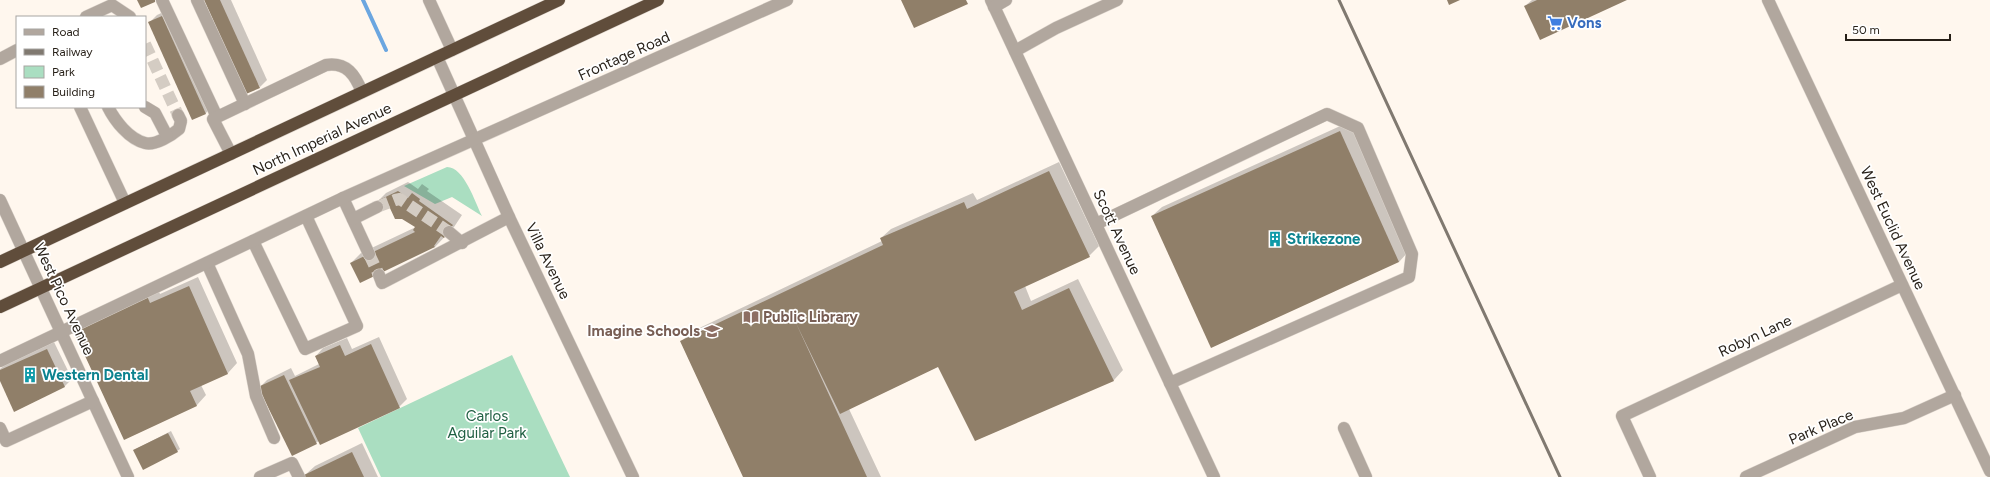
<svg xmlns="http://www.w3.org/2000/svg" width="1990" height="477" viewBox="0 0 1990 477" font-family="Figtree,sans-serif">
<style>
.green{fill:#aadec1}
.shadow{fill:#0003}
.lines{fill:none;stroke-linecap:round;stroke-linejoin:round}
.stream{stroke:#6ba6e0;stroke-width:4}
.building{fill:#907f69}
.minor-tunnel{stroke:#d4ccc3;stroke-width:12;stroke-dasharray:12 6;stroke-linecap:butt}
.minor-casing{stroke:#dcd4cc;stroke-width:13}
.highway-casing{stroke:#dcd4cc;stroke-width:13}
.minor{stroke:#b1a79e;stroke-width:12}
.highway{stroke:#604d3b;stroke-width:12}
.rail{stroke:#807970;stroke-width:3}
.labels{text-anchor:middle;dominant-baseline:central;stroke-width:3.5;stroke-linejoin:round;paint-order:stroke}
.shop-label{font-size:15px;font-weight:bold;fill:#366cbe;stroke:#fff;text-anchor:start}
.street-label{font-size:15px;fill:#261f17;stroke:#fff}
.culture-label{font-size:15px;font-weight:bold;fill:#0d838f;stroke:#fff;text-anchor:start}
.education-label{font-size:15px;font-weight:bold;fill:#785e54;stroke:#fff;text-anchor:start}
.park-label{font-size:15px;fill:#206043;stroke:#fff}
</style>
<rect width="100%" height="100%" fill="#fff7ee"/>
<!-- green -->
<g class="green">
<path d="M447,167C464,167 475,202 482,216L452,197L435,204L404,186Z"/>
<path d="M512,355L570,477H381L358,428Z"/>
</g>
<!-- shadow -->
<g class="shadow">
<path d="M205,0H231L267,80L260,87Z"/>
<path d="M1532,0H1624L1525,6Z"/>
<path d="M170,9L213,105L206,113L193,118L150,22L157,15Z"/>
<path d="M1349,122L1408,252L1399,262L1152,216L1162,207Z"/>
<path d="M1059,162L1099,246L1089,256L1025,286L1031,301L1078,279L1123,370L1114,380L976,440L939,366L849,409L881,477H744L681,342L691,332L882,241L881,238L891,229L973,193L977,200Z"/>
<path d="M408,182L418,189L422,184L429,189L427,191L462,215L454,227L435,247L351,263L361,253L416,227L389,205L376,203L386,193Z"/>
<path d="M198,277L237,363L228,373L201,385L206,395L197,405L125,439L84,321L157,287L160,294Z"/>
<path d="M379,337L407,399L399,407L319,441L292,455L260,387L267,380L291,368L295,376L319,364L316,356L323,348L347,338L352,349Z"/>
<path d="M54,342L72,379L65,386L15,411L0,378V369L5,365Z"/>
<path d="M171,431L180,449L177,451L134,450Z"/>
<path d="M362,443L378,477H306L305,475L315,466Z"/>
</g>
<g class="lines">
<!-- stream -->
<path class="stream" d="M363,0L386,50"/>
</g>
<!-- building -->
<g class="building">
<path d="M137,0H155V2L141,8Z"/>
<path d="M204,0H220L260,88L246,94Z"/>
<path d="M901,0H966L968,4L914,28Z"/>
<path d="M1447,0H1460L1449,5Z"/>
<path d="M1537,0H1627L1540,40L1524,6Z"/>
<path d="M162,16L206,114L192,120L148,22Z"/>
<path d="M1340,131L1399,262L1211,348L1151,216Z"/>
<path d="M1049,171L1090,257L1014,292L1022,310L1069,288L1114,381L975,441L938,367L840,414L795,321L867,477H743L680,341L883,245L880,238L964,202L967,209Z"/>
<path d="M398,191L408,198L412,193L420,199L419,201L453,225L444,238L441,236L434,246L435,247L360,283L350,263L415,232L413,230L415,227L402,219H395L389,206L379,211L375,202Z"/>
<path d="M189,286L228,374L190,391L197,406L124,440L73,330L147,296L150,303Z"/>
<path d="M371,344L400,408L320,445L289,380L320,367L315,356L340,345L345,356Z"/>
<path d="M47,349L65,387L14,412L0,381V370Z"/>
<path d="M284,375L317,444L292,456L258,387Z"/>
<path d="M168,433L178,452L143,470L133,450Z"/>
<path d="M352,452L364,477H305L304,475Z"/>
</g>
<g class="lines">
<!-- minor-tunnel -->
<g class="minor-tunnel">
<path d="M145,44L178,115"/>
<path d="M377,207L395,200L400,199L449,232"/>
<path d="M369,254L379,275"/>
</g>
<defs>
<g id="minor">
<path d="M162,0L217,117"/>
<path d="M197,0L245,104"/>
<path d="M429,0L452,50"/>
<path d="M991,0L1214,477"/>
<path d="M1768,0L1990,471"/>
<path d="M994,7L1006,0"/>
<path d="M86,17L112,5L130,17"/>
<path d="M1015,51L1056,28L1117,0"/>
<path d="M437,57L509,217L633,477"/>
<path d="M0,59L17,50"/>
<path d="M80,107L125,203"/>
<path d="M108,107C115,121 129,139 145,143C155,146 172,135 179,129L181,121L178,115"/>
<path d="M145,107L155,113L167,136"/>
<path d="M231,154L213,119L326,65C347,62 355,75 362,92"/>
<path d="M343,198L369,254"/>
<path d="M0,200L128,477"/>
<path d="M353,219L377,207"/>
<path d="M1096,224L1327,114L1358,128L1412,254L1409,277L1170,383"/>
<path d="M449,232L462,243"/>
<path d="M253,241L305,349L357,326L306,216"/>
<path d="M207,263L248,354L256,396L274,438"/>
<path d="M379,275L382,283L509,217"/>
<path d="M0,361L343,198L787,0"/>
<path d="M0,428L6,441L93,401"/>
<path d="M1344,428L1366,477"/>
<path d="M260,477L292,463L299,477"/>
<path d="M1650,477L1622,416L1902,285"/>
<path d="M1746,477L1855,427L1904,418L1955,395"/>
</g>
<g id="highway">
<path d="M0,262L559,0"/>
<path d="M0,307L658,0"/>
</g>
</defs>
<!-- minor casing -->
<use href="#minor" class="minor-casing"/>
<!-- highway casing -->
<use href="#highway" class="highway-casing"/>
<!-- minor -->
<use href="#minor" class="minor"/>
<!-- highway -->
<use href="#highway" class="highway"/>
<!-- rail -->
<path class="rail" d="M1339,0L1560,477"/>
</g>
<!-- icons -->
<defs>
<symbol id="supermarket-bare" viewBox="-9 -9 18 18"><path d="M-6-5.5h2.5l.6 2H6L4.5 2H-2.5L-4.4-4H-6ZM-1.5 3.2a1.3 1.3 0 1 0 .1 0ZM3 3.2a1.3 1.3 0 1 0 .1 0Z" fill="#3f7fe0" stroke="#fff" stroke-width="2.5" paint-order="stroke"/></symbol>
<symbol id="building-bare" viewBox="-9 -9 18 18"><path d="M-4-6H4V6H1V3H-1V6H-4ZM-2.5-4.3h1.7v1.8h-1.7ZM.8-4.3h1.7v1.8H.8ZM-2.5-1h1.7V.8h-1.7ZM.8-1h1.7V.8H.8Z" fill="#0f9aa8" stroke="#fff" stroke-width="2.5" paint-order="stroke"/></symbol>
<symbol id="library-bare" viewBox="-9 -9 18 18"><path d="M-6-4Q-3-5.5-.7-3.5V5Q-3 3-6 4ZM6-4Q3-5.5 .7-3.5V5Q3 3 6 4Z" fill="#8d6e63" stroke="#fff" stroke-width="2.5" paint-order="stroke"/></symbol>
<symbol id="school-bare" viewBox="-9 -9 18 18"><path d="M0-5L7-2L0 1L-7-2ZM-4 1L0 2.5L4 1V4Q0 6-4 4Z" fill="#8d6e63" stroke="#fff" stroke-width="2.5" paint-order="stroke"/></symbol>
</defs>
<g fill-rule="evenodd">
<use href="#supermarket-bare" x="1544" y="12" width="22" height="22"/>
<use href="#building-bare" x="1264" y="228" width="22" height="22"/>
<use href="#library-bare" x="740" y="306" width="22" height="22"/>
<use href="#school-bare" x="701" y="320" width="22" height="22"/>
<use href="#building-bare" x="19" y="364" width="22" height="22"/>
</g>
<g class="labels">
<!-- shop labels -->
<g class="shop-label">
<text x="1567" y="23">Vons</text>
</g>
<!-- street labels -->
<g class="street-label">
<text transform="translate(624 56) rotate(-24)">Frontage Road</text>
<text transform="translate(322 139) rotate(-25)">North Imperial Avenue</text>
<text transform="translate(1893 228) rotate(65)">West Euclid Avenue</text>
<text transform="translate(1117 232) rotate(65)">Scott Avenue</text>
<text transform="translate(548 261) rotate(64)">Villa Avenue</text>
<text transform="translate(64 299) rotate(65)">West Pico Avenue</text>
<text transform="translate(1755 336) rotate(-25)">Robyn Lane</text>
<text transform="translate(1821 427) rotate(-23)">Park Place</text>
</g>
<!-- culture labels -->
<g class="culture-label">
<text x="1287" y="239">Strikezone</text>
<text x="42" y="375">Western Dental</text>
</g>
<!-- education labels -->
<g class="education-label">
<text x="763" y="317">Public Library</text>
<text x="700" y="331" text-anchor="end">Imagine Schools</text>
</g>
<!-- park labels -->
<g class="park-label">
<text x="487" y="416">Carlos<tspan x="487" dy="17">Aguilar Park</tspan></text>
</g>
</g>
<!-- legend -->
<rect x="16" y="16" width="130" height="92" fill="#ffffff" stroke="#a8a5a2"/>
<rect x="24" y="29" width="20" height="6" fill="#b1a79e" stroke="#a8a5a2"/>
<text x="52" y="36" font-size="12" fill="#261f17">Road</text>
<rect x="24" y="49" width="20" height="6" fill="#807970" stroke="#a8a5a2"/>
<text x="52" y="56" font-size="12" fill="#261f17">Railway</text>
<rect x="24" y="66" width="20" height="12" fill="#aadec1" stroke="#a8a5a2"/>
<text x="52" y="76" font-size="12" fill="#261f17">Park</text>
<rect x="24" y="86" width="20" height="12" fill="#907f69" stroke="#a8a5a2"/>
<text x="52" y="96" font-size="12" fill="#261f17">Building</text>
<!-- scale -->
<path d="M1846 34v6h104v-6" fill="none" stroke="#261f17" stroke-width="2"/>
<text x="1852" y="34" font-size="12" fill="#261f17" stroke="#ffffff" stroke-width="3" paint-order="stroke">50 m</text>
</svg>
